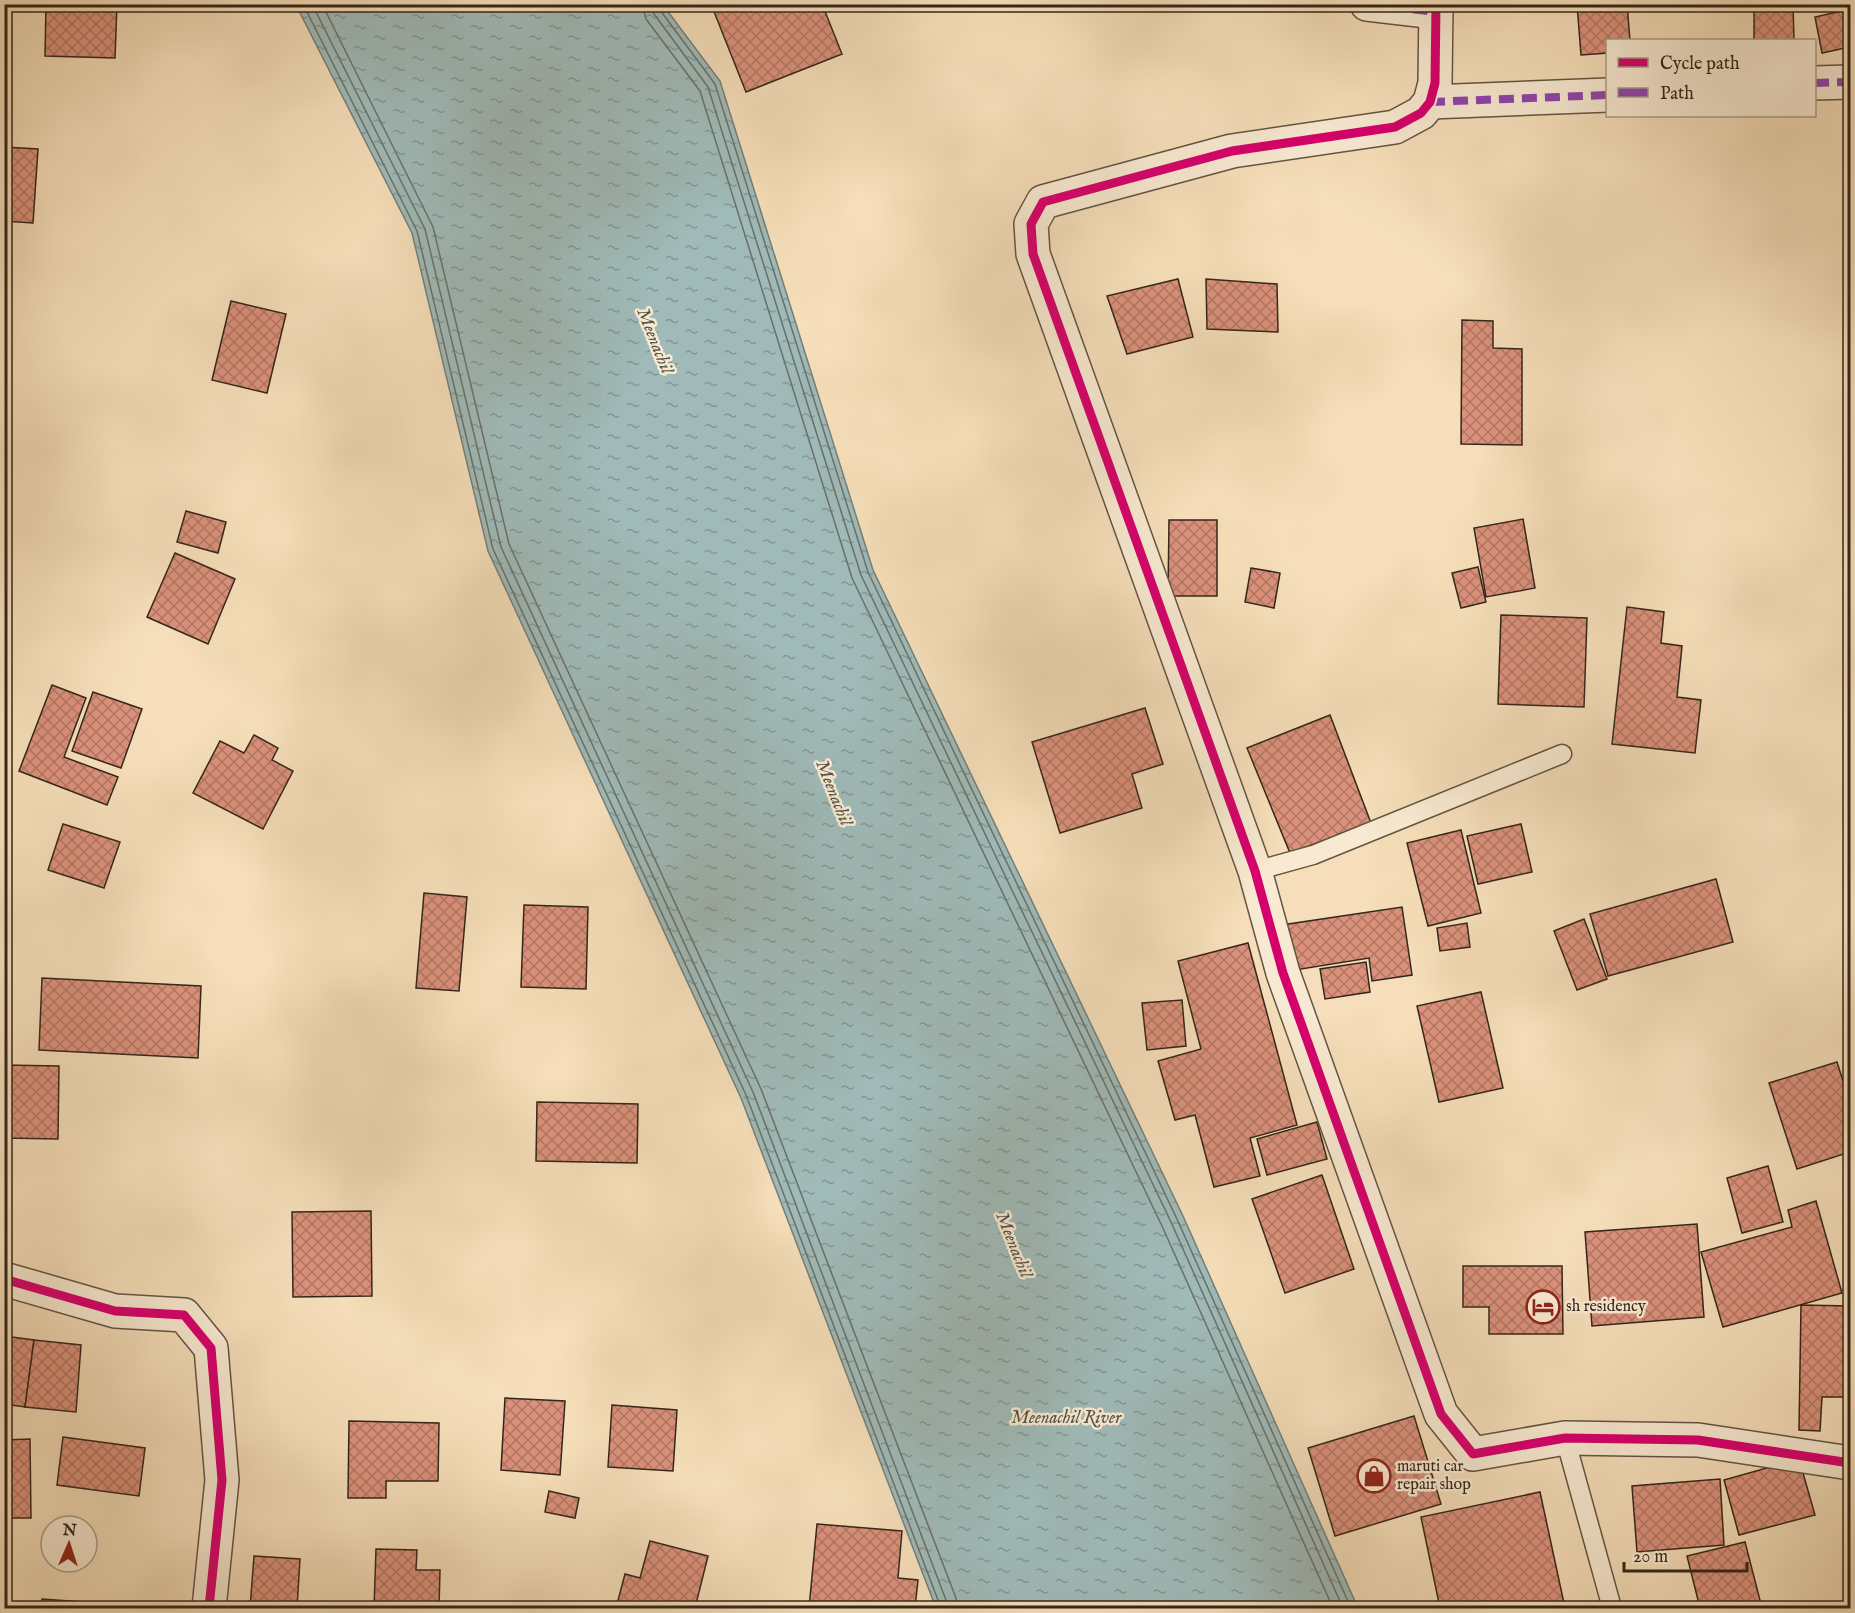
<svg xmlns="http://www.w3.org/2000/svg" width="1855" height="1613" viewBox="0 0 1855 1613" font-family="'IM FELL English',serif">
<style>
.water{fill:url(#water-ripples);stroke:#747f79;stroke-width:1.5}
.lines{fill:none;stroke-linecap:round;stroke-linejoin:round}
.shore{stroke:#6a7069;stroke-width:1.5}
.building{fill:url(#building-cross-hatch);stroke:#34261a;stroke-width:1.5}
.service-casing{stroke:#645442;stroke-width:21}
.minor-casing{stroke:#645442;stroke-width:36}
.service{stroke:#f8ead2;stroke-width:18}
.minor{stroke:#f8ead2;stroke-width:33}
.quiet{stroke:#8e44ad;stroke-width:8;stroke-dasharray:15 8;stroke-linecap:butt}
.cycleway-casing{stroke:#f8ead2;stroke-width:13}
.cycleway{stroke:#d6006c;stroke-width:9}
.labels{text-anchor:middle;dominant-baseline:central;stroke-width:5;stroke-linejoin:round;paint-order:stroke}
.poi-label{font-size:16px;fill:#34261a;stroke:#f8ead2;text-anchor:start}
.water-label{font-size:18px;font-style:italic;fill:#545249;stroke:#f8ead2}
</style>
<defs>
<pattern id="water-ripples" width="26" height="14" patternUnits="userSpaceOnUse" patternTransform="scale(1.5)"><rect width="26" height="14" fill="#9fbab8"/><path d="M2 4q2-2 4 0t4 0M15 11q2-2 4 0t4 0" fill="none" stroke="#829795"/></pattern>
<pattern id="building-cross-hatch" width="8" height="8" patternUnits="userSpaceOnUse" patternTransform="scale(1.5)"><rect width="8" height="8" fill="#db917b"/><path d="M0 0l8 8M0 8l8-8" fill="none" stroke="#b27664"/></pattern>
</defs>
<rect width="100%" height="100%" fill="#f5deb9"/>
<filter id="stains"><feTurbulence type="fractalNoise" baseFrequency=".00333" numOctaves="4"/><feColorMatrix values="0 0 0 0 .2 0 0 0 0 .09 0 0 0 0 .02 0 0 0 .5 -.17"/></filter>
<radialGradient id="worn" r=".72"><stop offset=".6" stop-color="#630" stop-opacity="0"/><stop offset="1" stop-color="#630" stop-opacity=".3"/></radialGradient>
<!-- water -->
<path class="water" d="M296,5H663L720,81L873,570L1183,1216L1358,1608H936L741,1098L488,551L412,233Z"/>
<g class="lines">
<!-- shore -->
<g class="shore">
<path d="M303,4L417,231L493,549L746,1095L941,1608"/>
<path d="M312,4L425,229L501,547L753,1092L949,1608"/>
<path d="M322,4L433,227L509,544L761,1089L956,1598L958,1608"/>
<path d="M642,4L646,19L700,91L852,578L1162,1226L1333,1608"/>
<path d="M651,4L654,14L708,87L861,575L1171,1222L1343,1608"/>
<path d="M659,4L660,10L715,84L868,572L1177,1219L1351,1608"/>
</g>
</g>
<!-- building -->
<g class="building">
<path d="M46,4H117L115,58L45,56Z"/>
<path d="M711,4H822L842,54L746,92Z"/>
<path d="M1577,4H1627L1630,40H1608V53L1581,55Z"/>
<path d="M1754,4H1793L1794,40H1754Z"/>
<path d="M1850,9V47L1822,53L1815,17Z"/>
<path d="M4,147L38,149L33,223L4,221Z"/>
<path d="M1178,279L1193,337L1127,354L1107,296Z"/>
<path d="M1206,279L1277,284L1278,332L1207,329Z"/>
<path d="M231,301L286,314L267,393L212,380Z"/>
<path d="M1462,320L1493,321V348L1522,349V445L1461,444Z"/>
<path d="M186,511L226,522L218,553L177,542Z"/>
<path d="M1523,519L1535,588L1486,597L1474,528Z"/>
<path d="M1169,520H1217V596H1168Z"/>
<path d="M175,553L235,579L208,644L147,617Z"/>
<path d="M1478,567L1486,602L1461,608L1452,573Z"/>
<path d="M1251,568L1280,573L1274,608L1245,602Z"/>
<path d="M1627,607L1664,612L1661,643L1682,646L1677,697L1701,700L1695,753L1612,744Z"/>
<path d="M1501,615L1587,618L1584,707L1498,704Z"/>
<path d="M52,685L86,698L64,757L118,777L107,805L19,771Z"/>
<path d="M93,692L142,709L121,768L72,751Z"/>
<path d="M1145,708L1163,764L1132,774L1142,808L1060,833L1032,742Z"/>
<path d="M1330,715L1371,823L1290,853L1247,748Z"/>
<path d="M254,735L278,748L272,760L293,771L263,829L193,793L220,741L244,753Z"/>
<path d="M63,824L120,842L104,888L48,870Z"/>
<path d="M1521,824L1532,872L1478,884L1467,836Z"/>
<path d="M1461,830L1481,913L1428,926L1407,843Z"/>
<path d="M1716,879L1733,942L1608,976L1590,914Z"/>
<path d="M424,893L467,897L459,991L416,988Z"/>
<path d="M524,905L588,907L586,989L521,987Z"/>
<path d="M1402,907L1412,975L1372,981L1369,958L1289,971L1282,925Z"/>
<path d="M1584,919L1607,979L1577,990L1554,931Z"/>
<path d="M1467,923L1470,947L1440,951L1437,928Z"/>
<path d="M1248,943L1297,1125L1250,1138L1260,1176L1214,1187L1195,1115L1175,1120L1158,1061L1201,1049L1178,961Z"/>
<path d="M1366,962L1370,992L1325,999L1320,969Z"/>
<path d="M42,978L201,986L198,1058L39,1050Z"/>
<path d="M1481,992L1503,1088L1439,1102L1417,1006Z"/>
<path d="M1182,1000L1186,1046L1147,1050L1142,1003Z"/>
<path d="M1837,1062L1850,1103V1152L1797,1169L1769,1083Z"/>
<path d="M4,1065L59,1066L58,1139L4,1138Z"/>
<path d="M537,1102L638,1104L637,1163L536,1161Z"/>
<path d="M1317,1122L1327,1159L1267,1175L1257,1139Z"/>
<path d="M1768,1166L1783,1222L1742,1233L1727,1178Z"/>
<path d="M1322,1175L1354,1269L1285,1293L1252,1199Z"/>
<path d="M1816,1201L1842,1293L1723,1327L1701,1252L1792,1227L1788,1210Z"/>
<path d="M371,1211L372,1296L293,1297L292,1212Z"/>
<path d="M1697,1224L1704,1317L1592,1326L1585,1232Z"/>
<path d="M1463,1266H1562L1563,1334H1489V1307H1463Z"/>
<path d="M1801,1305L1850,1306V1397H1822L1820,1431L1799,1430Z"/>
<path d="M4,1336L34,1340L25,1407L4,1404Z"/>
<path d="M34,1340L81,1345L76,1412L25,1407Z"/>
<path d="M505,1398L565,1401L560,1475L501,1470Z"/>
<path d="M612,1405L677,1410L673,1471L608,1467Z"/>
<path d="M1414,1416L1441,1504L1335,1536L1308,1448Z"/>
<path d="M349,1421L439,1423L438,1481H386V1498H348Z"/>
<path d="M63,1437L145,1448L139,1496L57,1485Z"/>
<path d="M30,1439L31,1518H4V1440Z"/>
<path d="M1799,1459L1815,1515L1739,1535L1724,1480Z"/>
<path d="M1720,1479L1724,1545L1637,1552L1632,1486Z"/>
<path d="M549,1491L579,1498L575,1518L545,1512Z"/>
<path d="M1540,1492L1565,1608H1440L1421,1517Z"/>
<path d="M817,1524L902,1531L898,1578L918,1580L915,1608H809Z"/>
<path d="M650,1541L708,1556L695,1608H616L625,1574L640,1578Z"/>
<path d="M1745,1542L1762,1608H1700L1687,1556Z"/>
<path d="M376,1549L417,1550L416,1570H440L439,1608H374Z"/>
<path d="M254,1556L300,1559L297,1608H250Z"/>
<path d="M42,1599L111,1604V1608H41Z"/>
</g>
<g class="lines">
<defs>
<g id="service">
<path d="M1255,871L1313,855L1562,754"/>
<path d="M1565,1438L1612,1608"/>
</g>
<g id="minor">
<path d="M1367,4L1436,12"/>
<path d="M1436,4L1435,83L1430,102L1421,113L1395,127L1232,151L1043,202L1031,224L1033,254L1255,871L1283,973L1441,1414L1473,1454L1565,1438L1698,1440L1850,1463"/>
<path d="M1814,83L1850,82"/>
<path d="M1430,102L1608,95"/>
<path d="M4,1279L115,1311L184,1315L211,1348L222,1480L209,1608"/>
</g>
</defs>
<!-- service casing -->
<use href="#service" class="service-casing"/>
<!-- minor casing -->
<use href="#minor" class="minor-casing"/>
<!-- service -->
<use href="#service" class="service"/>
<!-- minor -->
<use href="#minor" class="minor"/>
<!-- quiet -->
<g class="quiet">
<path d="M1367,4L1436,12"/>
<path d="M1814,83L1850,82"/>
<path d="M1430,102L1608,95"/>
</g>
<defs>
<g id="cycleway">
<path d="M1436,4L1435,83L1430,102L1421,113L1395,127L1232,151L1043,202L1031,224L1033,254L1255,871L1283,973L1441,1414L1473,1454L1565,1438L1698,1440L1850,1463"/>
<path d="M4,1279L115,1311L184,1315L211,1348L222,1480L209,1608"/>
</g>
</defs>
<!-- cycleway casing -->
<use href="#cycleway" class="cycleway-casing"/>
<!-- cycleway -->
<use href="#cycleway" class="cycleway"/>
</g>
<!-- icons -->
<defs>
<symbol id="hotel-ring" viewBox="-11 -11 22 22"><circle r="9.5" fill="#f8ead2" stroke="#8f2418" stroke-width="1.5"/><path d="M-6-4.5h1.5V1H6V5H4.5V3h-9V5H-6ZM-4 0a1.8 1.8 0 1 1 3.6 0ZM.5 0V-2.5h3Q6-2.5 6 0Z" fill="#8f2418"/></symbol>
<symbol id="shop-ring" viewBox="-11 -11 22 22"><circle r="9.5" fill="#f8ead2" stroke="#8f2418" stroke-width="1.5"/><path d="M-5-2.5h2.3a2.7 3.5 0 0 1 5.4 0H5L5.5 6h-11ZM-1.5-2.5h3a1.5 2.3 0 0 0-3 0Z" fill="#8f2418"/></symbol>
</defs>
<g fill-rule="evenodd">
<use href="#hotel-ring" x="1524" y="1288" width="38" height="38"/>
<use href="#shop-ring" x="1355" y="1457" width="38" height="38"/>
</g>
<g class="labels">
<!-- poi labels -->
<g class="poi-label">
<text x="1566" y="1307">sh residency</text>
<text x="1397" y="1467">maruti car<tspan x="1397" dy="18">repair shop</tspan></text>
</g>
<!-- water labels -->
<g class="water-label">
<text transform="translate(654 341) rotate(68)">Meenachil</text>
<text transform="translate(833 793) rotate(68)">Meenachil</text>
<text transform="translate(1013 1245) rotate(68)">Meenachil</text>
<text x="1066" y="1418">Meenachil River</text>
</g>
</g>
<!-- margin -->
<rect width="1855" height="1613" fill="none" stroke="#f5deb9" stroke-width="24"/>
<rect x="6" y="6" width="1843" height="1601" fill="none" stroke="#34261a" stroke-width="3"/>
<rect x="12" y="12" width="1831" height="1589" fill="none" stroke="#34261a" stroke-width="1.5"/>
<!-- legend -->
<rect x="1606" y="39" width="210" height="78" fill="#f8ead2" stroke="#aa9c88" stroke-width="1.5"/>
<rect x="1618" y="58" width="30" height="9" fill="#d6006c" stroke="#aa9c88" stroke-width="1.5"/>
<text x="1660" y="69" font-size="18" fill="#34261a">Cycle path</text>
<rect x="1618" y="88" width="30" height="9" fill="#8e44ad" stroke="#aa9c88" stroke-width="1.5"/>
<text x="1660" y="99" font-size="18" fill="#34261a">Path</text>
<!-- north arrow -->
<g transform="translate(69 1544) rotate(3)"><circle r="28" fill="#f8ead2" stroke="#aa9c88" stroke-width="1.5"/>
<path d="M0-4.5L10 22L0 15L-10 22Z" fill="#8f2418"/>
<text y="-9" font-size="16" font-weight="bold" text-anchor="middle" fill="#34261a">N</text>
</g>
<!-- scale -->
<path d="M1624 1562v9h123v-9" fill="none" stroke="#34261a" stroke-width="3"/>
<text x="1633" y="1562" font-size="18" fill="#34261a" stroke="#f8ead2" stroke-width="4.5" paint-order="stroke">20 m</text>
<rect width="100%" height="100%" filter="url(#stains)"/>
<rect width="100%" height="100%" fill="url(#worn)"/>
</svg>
